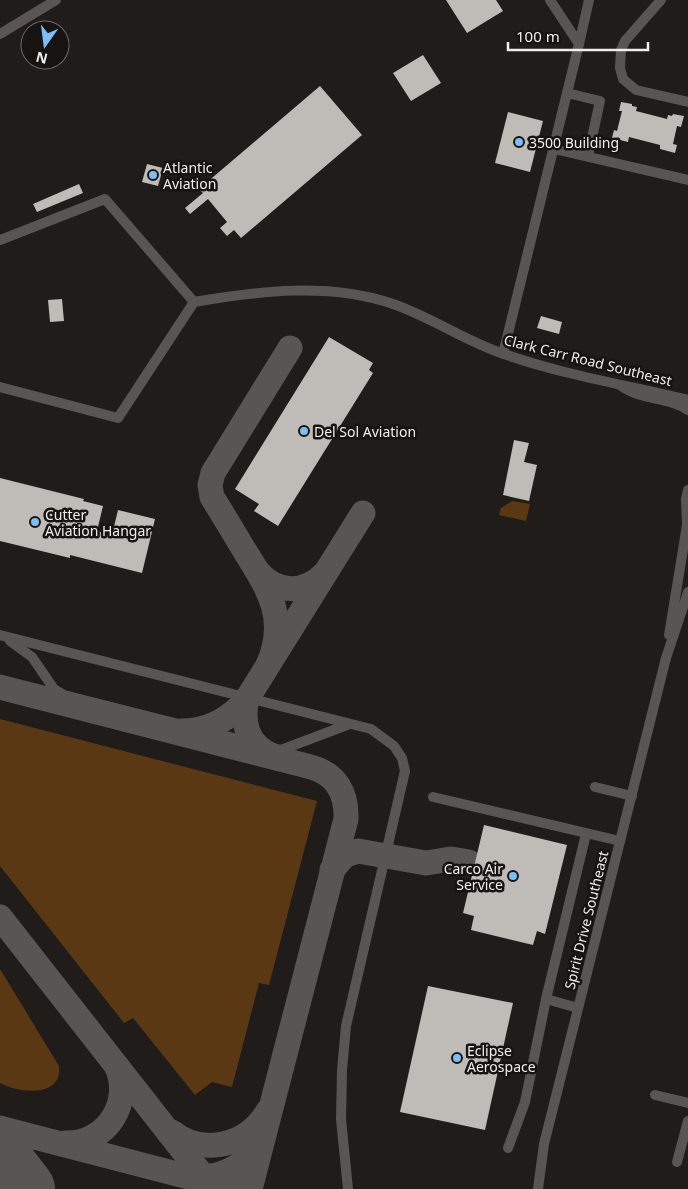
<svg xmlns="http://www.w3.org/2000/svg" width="688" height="1189" viewBox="0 0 688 1189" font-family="'Noto Sans',sans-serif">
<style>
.green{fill:#5b3814}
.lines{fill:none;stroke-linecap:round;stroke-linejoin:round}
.taxiway{stroke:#585552;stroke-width:25}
.runway{stroke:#585552;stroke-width:62}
.building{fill:#bfbbb7}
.minor{stroke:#595552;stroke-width:10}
.poi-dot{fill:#7bbef8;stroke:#161310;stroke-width:2}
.labels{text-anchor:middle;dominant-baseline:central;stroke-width:5;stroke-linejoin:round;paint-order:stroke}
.poi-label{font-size:14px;fill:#f0eeec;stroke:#161310;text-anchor:start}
.street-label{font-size:14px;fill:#f0eeec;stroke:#161310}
</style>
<rect width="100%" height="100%" fill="#1f1c19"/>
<!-- green -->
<g class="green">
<path d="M512,501L530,504L526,521L499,515L501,508Z"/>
<path d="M0,719L317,801L269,985L259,983L232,1087L212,1082L195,1095L133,1018L124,1023L0,866Z"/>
<path d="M0,969L59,1066C63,1097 20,1094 0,1083Z"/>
</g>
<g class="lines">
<!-- taxiway -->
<g class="taxiway">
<path d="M258,572C277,594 305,594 325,573"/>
<path d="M268,665C288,620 270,591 246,553C235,535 224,516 212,497L210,485L213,473L290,348"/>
<path d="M0,687L311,767C336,774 347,793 346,819L250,1189"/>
<path d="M247,699C241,723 248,745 271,755"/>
<path d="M181,731C207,731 230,719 247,699L363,513"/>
<path d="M332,870L345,855L358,851L426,863L451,859L469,862"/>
<path d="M0,917L213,1189"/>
<path d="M0,1128L235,1189"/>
<path d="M172,1132C204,1157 248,1145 268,1111"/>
<path d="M65,1143C106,1145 134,1102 116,1065"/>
<path d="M199,1177C225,1177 247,1164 260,1142"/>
</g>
<!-- runway -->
<path class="runway" d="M0,1158L24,1189"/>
</g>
<!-- building -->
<g class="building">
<path d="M446,0H496L503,11L467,33Z"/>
<path d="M423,55L441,83L411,101L393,73Z"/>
<path d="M320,86L362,135L241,238L234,230L227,236L220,228L227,222L208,199L190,214L185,208L203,193L199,189Z"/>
<path d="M621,102L632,104V106L637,107L636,111L667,119L668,115L672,116L673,114L684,116L681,127L677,126L673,144L677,145L675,153L660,149V145L629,137L628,142L612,138L614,130L617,131L622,111H619Z"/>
<path d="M508,112L543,121L530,172L495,163Z"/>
<path d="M147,164L163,168L158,186L142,182Z"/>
<path d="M79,184L83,193L37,212L33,204Z"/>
<path d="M62,299L64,321L50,322L48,300Z"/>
<path d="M541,316L562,322L559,334L537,328Z"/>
<path d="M329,337L373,363L369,370L373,373L278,526L254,511L259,504L235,489Z"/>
<path d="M514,440L529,443L524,462L537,465L529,501L503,495Z"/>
<path d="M0,478L84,499L83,501L103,506L97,531L112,535L118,510L155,519L142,573L70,555V558L0,541Z"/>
<path d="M484,825L567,845L545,934L537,931L533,945L471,930L474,916L463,913Z"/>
<path d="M428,986L513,1003L485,1130L400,1112Z"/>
</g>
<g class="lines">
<!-- minor -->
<g class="minor">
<path d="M661,0L625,41L621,50L620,68L623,79L636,90L688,102"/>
<path d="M0,34L56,0"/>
<path d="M579,44L589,0"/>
<path d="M567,93L600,101L588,156"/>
<path d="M554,149L688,180"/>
<path d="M0,240L105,199L194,302L118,418L0,387"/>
<path d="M194,302C258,291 330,282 393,304C431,317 465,341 504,354C563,375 627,385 688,400"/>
<path d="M503,354L579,44L550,0"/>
<path d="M620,385C641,401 667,396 688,410"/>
<path d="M687,524L686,499L688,490"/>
<path d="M0,635L371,729L394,746L402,758L405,771L346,1026L342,1070L341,1119L348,1189"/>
<path d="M669,635L688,519"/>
<path d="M10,641L32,657L54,689L64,695L281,750L347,725"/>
<path d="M595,787L632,796"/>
<path d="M433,797L620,841"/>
<path d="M546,999L578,1008"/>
<path d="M655,1095L688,1103"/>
<path d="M508,1148L525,1102L546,999L586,834"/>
<path d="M677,1162L688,1121"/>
<path d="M538,1189L544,1144L666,658L688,592"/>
</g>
</g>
<!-- markers -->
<g class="poi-dot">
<circle cx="519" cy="142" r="5"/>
<circle cx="153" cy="175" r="5"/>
<circle cx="304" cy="431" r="5"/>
<circle cx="35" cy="522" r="5"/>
<circle cx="513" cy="876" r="5"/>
<circle cx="457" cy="1058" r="5"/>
</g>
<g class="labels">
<!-- poi labels -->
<g class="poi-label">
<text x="529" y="142">3500 Building</text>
<text x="163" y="167">Atlantic<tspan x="163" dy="16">Aviation</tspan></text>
<text x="314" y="431">Del Sol Aviation</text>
<text x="45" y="514">Cutter<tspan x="45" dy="16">Aviation Hangar</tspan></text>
<text x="503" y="868" text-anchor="end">Carco Air<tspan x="503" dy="16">Service</tspan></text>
<text x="467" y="1050">Eclipse<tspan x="467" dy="16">Aerospace</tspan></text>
</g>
<!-- street labels -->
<g class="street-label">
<text transform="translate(588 360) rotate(14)">Clark Carr Road Southeast</text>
<text transform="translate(586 920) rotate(-76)">Spirit Drive Southeast</text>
</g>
</g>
<!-- north arrow -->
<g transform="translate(45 45) rotate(194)"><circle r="24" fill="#161310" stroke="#6d6b68"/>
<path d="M0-4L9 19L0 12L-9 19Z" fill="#7bbef8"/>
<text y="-8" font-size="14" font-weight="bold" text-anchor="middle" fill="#f0eeec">N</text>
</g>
<!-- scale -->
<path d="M508 42v8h140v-8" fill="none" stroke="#f0eeec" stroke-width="2.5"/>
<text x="516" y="42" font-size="15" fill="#f0eeec" stroke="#161310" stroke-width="4" paint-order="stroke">100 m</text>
</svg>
